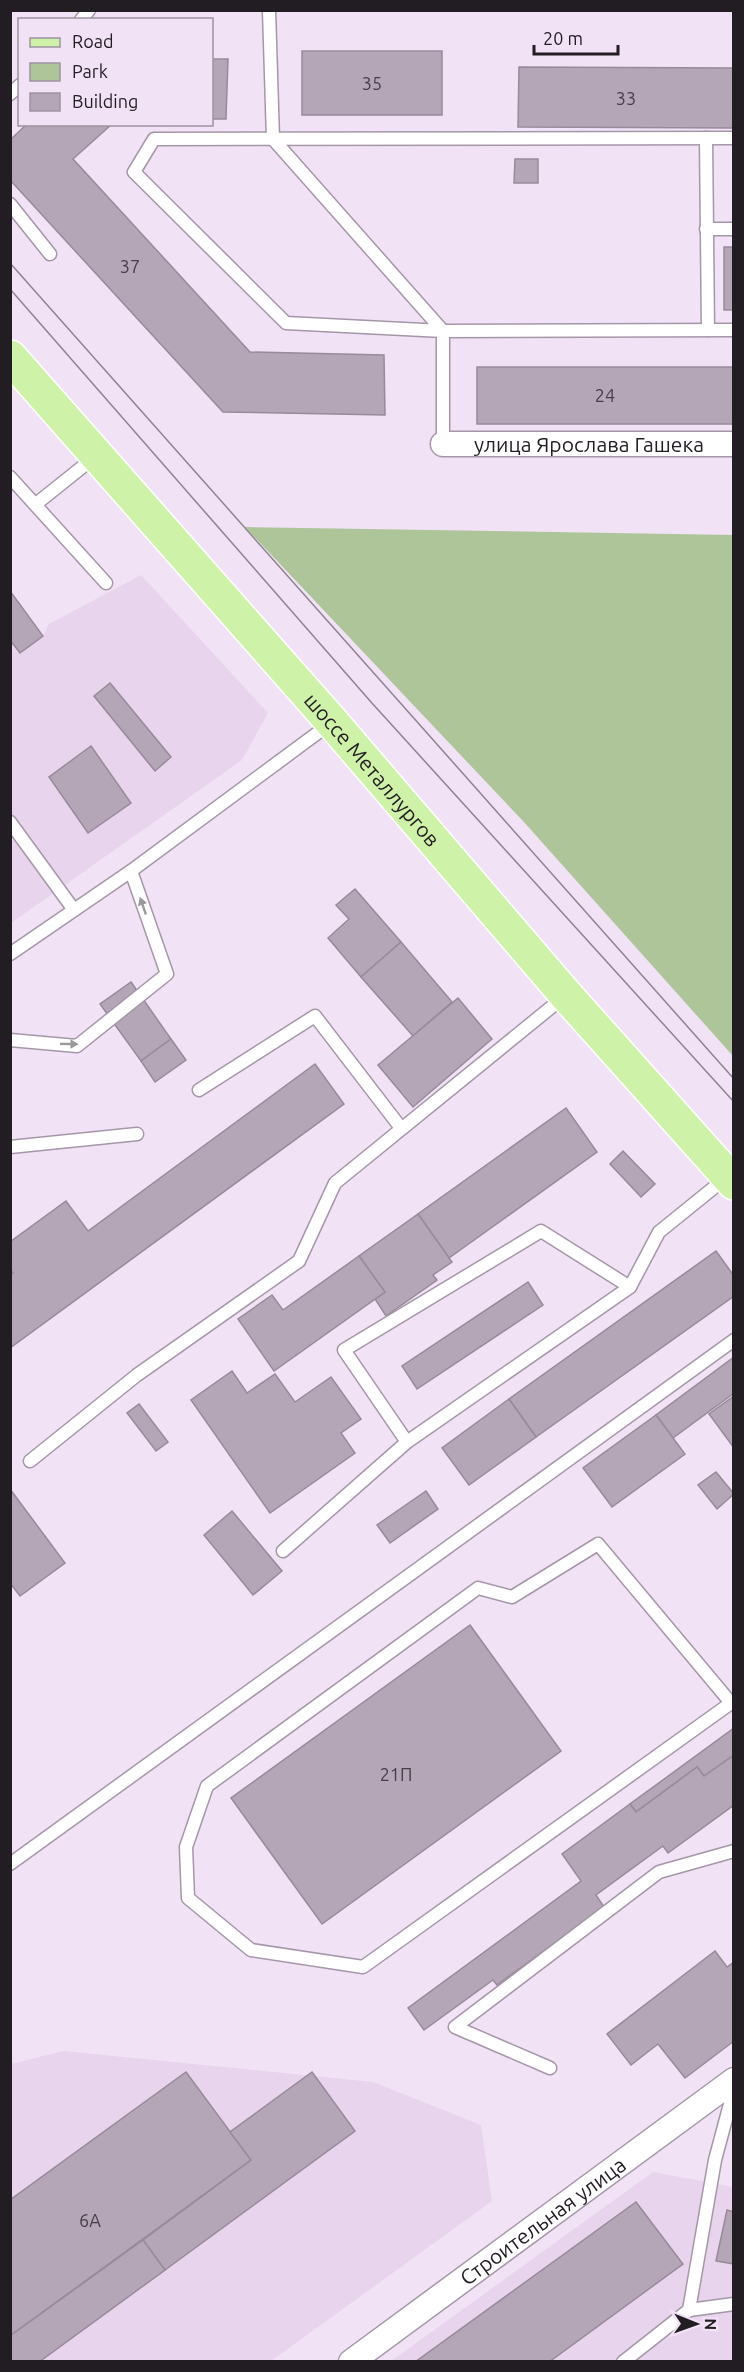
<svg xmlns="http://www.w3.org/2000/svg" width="744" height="2372" viewBox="0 0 744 2372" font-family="Ubuntu,sans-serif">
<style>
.built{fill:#e8d4ed}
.green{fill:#aec499}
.building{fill:#b4a5b7;stroke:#988a9b;stroke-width:1.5}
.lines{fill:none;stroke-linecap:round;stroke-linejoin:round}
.service-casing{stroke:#a597a8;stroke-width:15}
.minor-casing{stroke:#a597a8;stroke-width:27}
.primary-casing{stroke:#fff;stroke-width:36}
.service{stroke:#fff;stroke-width:12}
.minor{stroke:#fff;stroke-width:24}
.primary{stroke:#cef2a7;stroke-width:33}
.tram{stroke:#8e8491;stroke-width:1.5}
.oneway{fill:#9c999c}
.labels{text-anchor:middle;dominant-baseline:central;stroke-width:4.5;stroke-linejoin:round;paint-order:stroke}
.number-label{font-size:18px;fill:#463e48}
.street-label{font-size:21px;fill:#221c23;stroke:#f1e2f5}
</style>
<rect width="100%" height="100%" fill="#f1e2f5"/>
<!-- built -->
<g class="built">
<path d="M141,575L268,713L242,760L11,923L10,591L43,636L49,624Z"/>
<path d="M63,2051L373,2082L481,2125L492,2201L271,2361L11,2362V2064Z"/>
<path d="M653,2172L733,2187V2361L390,2362Z"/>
</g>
<!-- green -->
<path class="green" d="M245,527L733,535V1056L523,821Z"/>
<!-- building -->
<g class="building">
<rect x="302" y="51" width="140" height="64"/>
<path d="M212,59H228L226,119H212Z"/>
<path d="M519,67L734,68V128L518,127Z"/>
<path d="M27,124H112L73,159L250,352L384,355L385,415L223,412L10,180V140Z"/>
<path d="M515,159H538V183H514Z"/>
<rect x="724" y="247" width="10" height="63"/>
<rect x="477" y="367" width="257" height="57"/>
<path d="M10,591L43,636L20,653L10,640Z"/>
<path d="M110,683L171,757L155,771L94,696Z"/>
<path d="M91,746L131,803L88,833L49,777Z"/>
<path d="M355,889L401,942L361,977L328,938L349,919L336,905Z"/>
<path d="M401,942L452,1002L413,1036L361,977Z"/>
<path d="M131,982L171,1039L141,1061L100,1004Z"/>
<path d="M458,998L492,1039L413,1107L378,1065Z"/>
<path d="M171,1039L186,1060L155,1082L141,1061Z"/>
<path d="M315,1064L344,1104L10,1348V1275L13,1273L10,1270V1242L66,1201L88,1231Z"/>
<path d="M566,1108L597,1152L449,1258L418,1214Z"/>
<path d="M623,1151L655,1184L641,1197L610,1164Z"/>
<path d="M418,1214L452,1262L433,1275L437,1280L386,1316L375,1299L385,1292L359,1256Z"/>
<path d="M716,1251L734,1276V1296L536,1437L509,1399Z"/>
<path d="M359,1256L385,1292L274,1371L238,1319L272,1295L283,1310Z"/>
<path d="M528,1282L543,1305L417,1389L402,1366Z"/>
<path d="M734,1357V1393L673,1438L656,1415Z"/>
<path d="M232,1371L247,1393L275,1374L295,1402L331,1377L361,1419L341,1433L355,1453L270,1513L191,1400Z"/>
<path d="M734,1396V1448L709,1414Z"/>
<path d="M509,1399L536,1437L469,1485L442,1448Z"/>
<path d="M139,1404L168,1442L156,1451L127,1413Z"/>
<path d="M656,1415L685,1454L612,1507L583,1468Z"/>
<path d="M716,1472L734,1494L717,1509L698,1485Z"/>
<path d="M10,1489L65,1563L20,1596L10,1583Z"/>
<path d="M426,1491L438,1509L390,1543L377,1525Z"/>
<path d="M232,1511L282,1571L253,1595L204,1535Z"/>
<path d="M470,1625L561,1751L322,1924L231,1798Z"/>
<path d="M734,1728V1755L704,1776L697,1767L636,1812L630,1804Z"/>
<path d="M734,1755V1805L668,1853L663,1846L596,1895L604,1907L497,1985L493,1980L424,2030L408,2008L581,1881L562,1854L630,1804L636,1812L697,1767L704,1776Z"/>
<path d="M715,1951L727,1967L734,1962V2041L685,2078L658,2044L631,2065L607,2034Z"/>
<path d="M186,2072L251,2160L10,2336V2200Z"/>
<path d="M312,2072L355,2131L165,2270L143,2240L251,2160L230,2132Z"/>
<path d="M636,2202L683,2264L549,2362H415Z"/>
<path d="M727,2210L734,2212V2264L716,2261Z"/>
<path d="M143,2240L165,2270L39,2362H10V2336Z"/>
</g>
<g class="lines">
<defs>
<g id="service">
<path d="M269,10L273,139L443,331V444"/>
<path d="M81,20L89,10"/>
<path d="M10,94L20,85"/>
<path d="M706,138L708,330"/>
<path d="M734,138L154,139L134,172L286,323L443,331L734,330"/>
<path d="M10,204L50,254"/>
<path d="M706,229H734"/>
<path d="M10,477L106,583"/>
<path d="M36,504L96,456"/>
<path d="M10,822L74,910"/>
<path d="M10,954L131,871L331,723"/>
<path d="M10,1040L77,1046L167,974L131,871"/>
<path d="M199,1090L315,1016L401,1128"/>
<path d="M10,1147L137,1134"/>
<path d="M407,1442L344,1350L541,1231L630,1287"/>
<path d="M30,1461L137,1375L299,1261L335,1183L565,996"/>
<path d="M283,1551L407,1442L630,1287L659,1232L727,1177"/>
<path d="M731,1703L598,1544L512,1597L478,1588L207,1786L186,1847L188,1898L251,1950L363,1967L731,1703L734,1701"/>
<path d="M10,1864L734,1340"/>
<path d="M550,2068L455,2027L659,1872L734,1851"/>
<path d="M689,2310L734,2304"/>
<path d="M623,2362L689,2310L715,2160L734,2089"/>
</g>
<g id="minor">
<path id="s1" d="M443,444H734"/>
<path id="s2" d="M351,2362L734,2080"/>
</g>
<g id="primary">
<path id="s3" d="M10,357L332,722L566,995L734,1183"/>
</g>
</defs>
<!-- service casing -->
<use href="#service" class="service-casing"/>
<!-- minor casing -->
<use href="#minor" class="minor-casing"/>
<!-- primary casing -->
<use href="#primary" class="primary-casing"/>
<!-- service -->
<use href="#service" class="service"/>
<!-- minor -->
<use href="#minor" class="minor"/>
<!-- primary -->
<use href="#primary" class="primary"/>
<!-- tram -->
<g class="tram">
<path d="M10,263L734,1079"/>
<path d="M10,289L371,702L734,1102"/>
</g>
</g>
<!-- one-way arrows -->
<defs><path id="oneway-solid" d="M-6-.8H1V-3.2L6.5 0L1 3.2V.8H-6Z" transform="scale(1.5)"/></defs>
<g class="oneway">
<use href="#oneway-solid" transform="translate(143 906) rotate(-109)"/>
<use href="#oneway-solid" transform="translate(69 1044) rotate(1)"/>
</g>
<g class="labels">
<!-- number labels -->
<g class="number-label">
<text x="372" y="83">35</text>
<text x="626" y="98">33</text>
<text x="130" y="266">37</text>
<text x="605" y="395">24</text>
<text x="396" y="1774">21П</text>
<text x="90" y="2220">6А</text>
</g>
<!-- street labels -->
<g class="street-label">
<text stroke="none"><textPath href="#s1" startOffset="146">улица Ярослава Гашека</textPath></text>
<text stroke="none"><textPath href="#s3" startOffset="549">шоссе Металлургов</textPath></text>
<text stroke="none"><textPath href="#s2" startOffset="238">Строительная улица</textPath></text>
</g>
</g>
<!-- border -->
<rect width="744" height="2372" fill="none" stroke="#221c23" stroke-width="24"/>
<!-- legend -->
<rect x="18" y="18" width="195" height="108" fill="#f1e2f5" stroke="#9e93a1" stroke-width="1.5"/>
<rect x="30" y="38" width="30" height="9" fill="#cef2a7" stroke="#9e93a1" stroke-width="1.5"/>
<text x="72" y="48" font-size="18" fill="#221c23">Road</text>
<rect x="30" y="63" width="30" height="18" fill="#aec499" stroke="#9e93a1" stroke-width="1.5"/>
<text x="72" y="78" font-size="18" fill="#221c23">Park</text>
<rect x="30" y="93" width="30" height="18" fill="#b4a5b7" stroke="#9e93a1" stroke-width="1.5"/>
<text x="72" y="108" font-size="18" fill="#221c23">Building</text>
<!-- north arrow -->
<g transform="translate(696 2324) rotate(91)" stroke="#f1e2f5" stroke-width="4.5" paint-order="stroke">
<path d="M0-4.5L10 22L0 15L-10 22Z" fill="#221c23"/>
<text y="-9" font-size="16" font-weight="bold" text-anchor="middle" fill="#221c23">N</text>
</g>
<!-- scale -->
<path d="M534 45v9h84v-9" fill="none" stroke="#221c23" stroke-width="3"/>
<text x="543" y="45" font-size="18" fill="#221c23" stroke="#f1e2f5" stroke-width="4.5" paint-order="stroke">20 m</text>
</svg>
